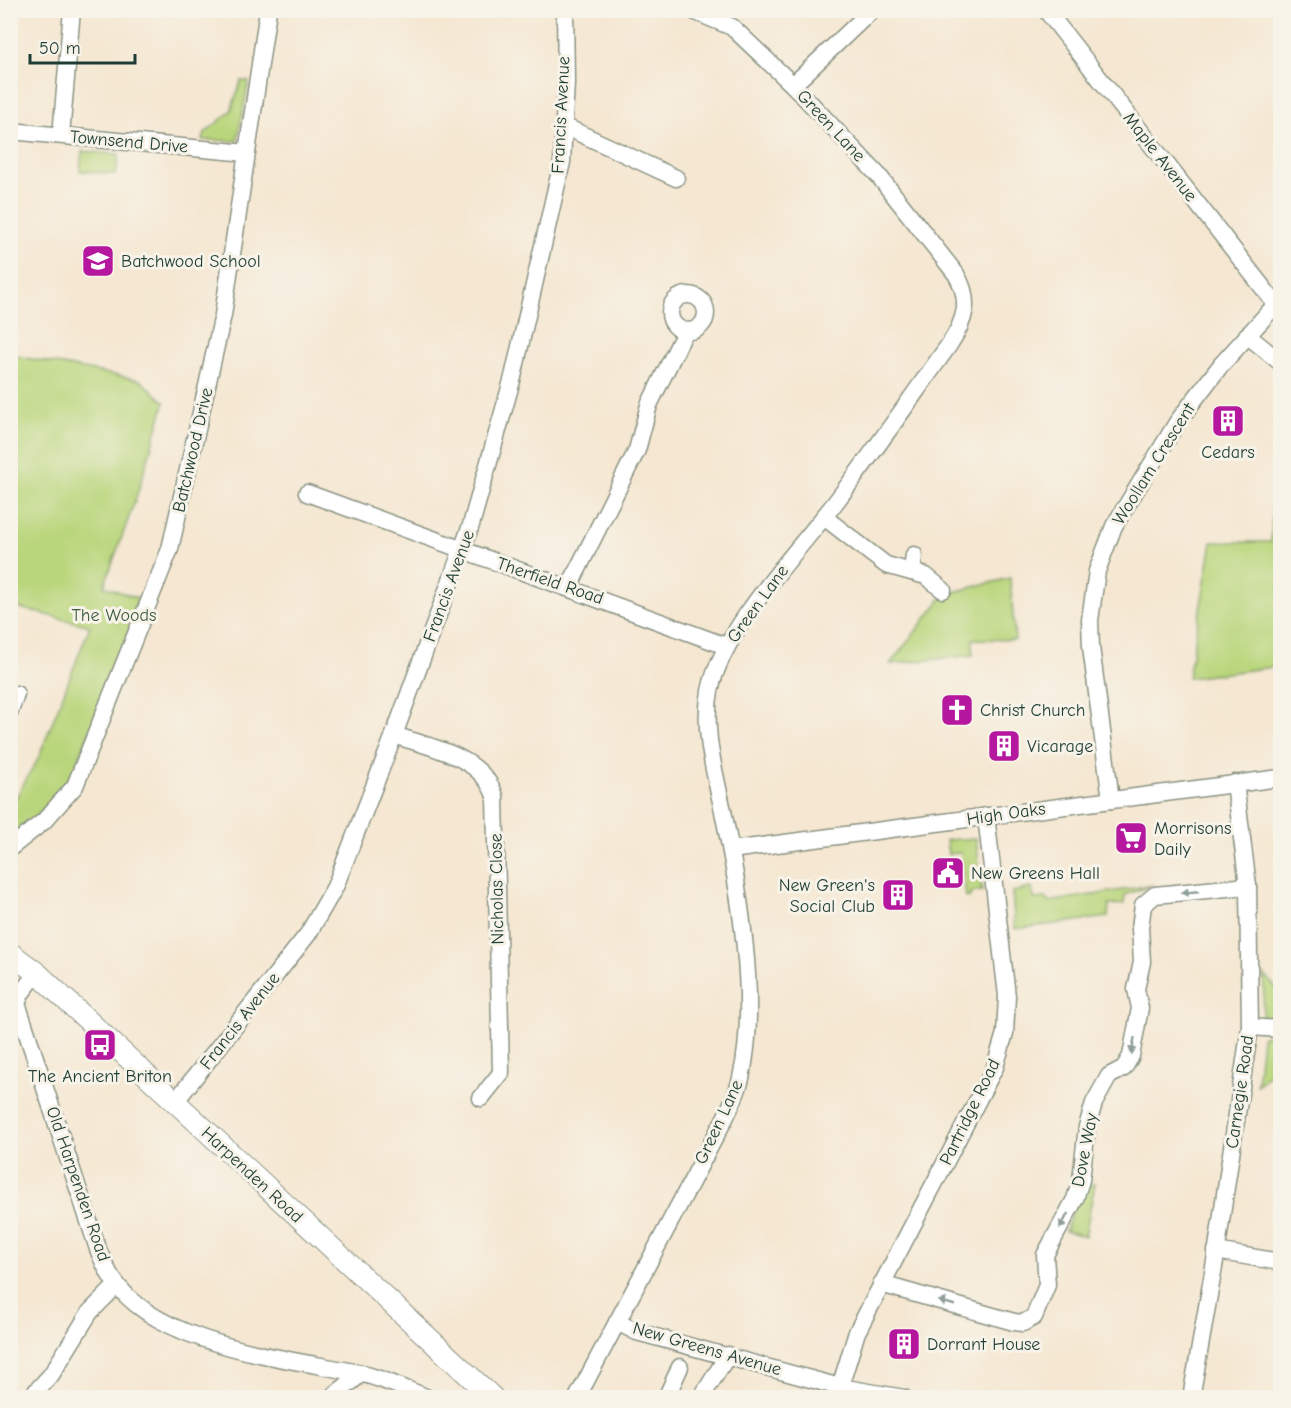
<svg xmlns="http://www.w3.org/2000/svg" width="1291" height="1408" viewBox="0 0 1291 1408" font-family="'Comic Neue',sans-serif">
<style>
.green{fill:#b9d67c;stroke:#6c8a58;stroke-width:1.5}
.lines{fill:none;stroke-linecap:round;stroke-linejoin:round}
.minor-casing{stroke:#8a9282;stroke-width:19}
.major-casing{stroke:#8a9282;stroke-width:23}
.minor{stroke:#fff;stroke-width:16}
.major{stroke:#fff;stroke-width:21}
.oneway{fill:#8f9e9a}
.labels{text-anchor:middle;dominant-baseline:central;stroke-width:6;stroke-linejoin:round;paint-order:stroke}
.street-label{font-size:18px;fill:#1f3d34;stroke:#f7f3e8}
.poi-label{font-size:18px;fill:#1f3d34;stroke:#f7f3e8;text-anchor:start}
.park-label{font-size:18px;fill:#3e5c42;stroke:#f7f3e8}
</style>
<rect width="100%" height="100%" fill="#f7f3e8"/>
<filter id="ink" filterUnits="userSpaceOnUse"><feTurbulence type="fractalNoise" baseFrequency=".0167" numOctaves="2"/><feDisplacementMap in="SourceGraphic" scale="12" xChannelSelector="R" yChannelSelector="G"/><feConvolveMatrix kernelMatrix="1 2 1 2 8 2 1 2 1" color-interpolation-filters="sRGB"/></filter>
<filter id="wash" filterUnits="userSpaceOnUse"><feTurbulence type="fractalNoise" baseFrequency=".008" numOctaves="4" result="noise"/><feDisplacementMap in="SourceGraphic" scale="24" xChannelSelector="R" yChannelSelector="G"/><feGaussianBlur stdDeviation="1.35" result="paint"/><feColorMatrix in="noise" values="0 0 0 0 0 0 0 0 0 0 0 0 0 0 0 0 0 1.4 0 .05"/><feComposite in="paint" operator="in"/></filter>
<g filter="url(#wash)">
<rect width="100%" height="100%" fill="#f5e7d1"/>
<!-- green -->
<g class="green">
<path d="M241,81H249L237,141L203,140L205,133L231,111Z"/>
<path d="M82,151L119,154L116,174L80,171Z"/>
<path d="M11,355L140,380L165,402L137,495L104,586L142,600L76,766C59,796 39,818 11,836V806L38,759L90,626L11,606Z"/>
<path d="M1273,497H1280V666L1188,678L1212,542H1271Z"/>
<path d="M1010,578L1015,640L973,639V655L890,664L945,594Z"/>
<path d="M976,838L982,891L970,893V897L966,898L961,853L948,854L946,840Z"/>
<path d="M1153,885L1125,895L1124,904L1109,905L1108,917L1015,929L1012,892L1032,888L1034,899L1045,898L1048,902Z"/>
<path d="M1264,975L1280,992V1024L1263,1019Z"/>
<path d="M1266,1035H1280V1064L1257,1085L1262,1037Z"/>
<path d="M1095,1183L1085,1236L1065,1231L1081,1189Z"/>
</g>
</g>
<g filter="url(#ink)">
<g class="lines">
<defs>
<g id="minor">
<path d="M1046,10L1275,303"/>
<path d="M793,85L872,10"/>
<path d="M564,126L676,178"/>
<path d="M10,131L247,153"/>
<path d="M61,135L72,10"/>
<circle cx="688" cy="313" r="18"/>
<path d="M1247,335L1280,362"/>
<path d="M307,493L726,646"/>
<path d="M824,517L886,565L926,576L943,590"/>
<path d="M912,572L914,555"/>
<path d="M569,587L637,450L649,405L685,332"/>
<path d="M10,711L16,694"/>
<path d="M394,735C431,748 481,755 495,796L501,1073L481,1098"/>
<path d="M1111,800L1091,647L1090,620L1097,571L1114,526L1178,421L1221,365L1280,300"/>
<path d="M10,848L44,821L75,786L170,549L223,315L268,10"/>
<path d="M731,850L1280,778"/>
<path d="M37,973L22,992L17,1003L98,1249C102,1259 106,1269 112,1278C156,1346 286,1358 359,1373C382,1378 405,1389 428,1398"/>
<path d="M1250,1027L1280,1029"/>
<path d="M175,1102L308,934L335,887L394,735L471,525L513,377L562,162L566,82L565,10"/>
<path d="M1216,1251L1280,1262"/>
<path d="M881,1284L1014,1322L1023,1323L1034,1317L1047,1285L1045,1255L1075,1199L1081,1180L1087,1127L1094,1103L1109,1076L1124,1068L1131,1056L1140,1008L1136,989L1142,962L1140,928L1143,905L1155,895L1248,886"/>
<path d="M617,1322L637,1332L840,1387L904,1398"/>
<path d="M840,1387L857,1332L995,1067L1005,1033L1007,996L986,816"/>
<path d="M30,1398L51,1375L90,1312L117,1285"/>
<path d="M331,1398L362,1373"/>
<path d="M577,1398L724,1120C731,1106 738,1092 741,1078C759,1004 739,890 724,816C716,776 702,732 710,691C722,630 796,553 835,503C874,452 911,398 949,345C965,321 972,301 956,274L878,175L793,85L732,27L691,10"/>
<path d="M666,1398L680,1367"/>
<path d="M701,1398L728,1355"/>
<path d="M1191,1398L1215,1261L1250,1027L1248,886L1235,783"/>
</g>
<path id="major" d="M10,953L37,973L493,1398"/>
</defs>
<!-- minor casing -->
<use href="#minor" class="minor-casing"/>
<!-- major casing -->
<use href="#major" class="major-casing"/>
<!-- minor -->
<use href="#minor" class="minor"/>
<!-- major -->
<use href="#major" class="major"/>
</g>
<!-- one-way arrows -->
<defs><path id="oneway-solid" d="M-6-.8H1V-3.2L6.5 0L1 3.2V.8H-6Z" transform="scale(1.5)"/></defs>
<g class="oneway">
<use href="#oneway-solid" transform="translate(1190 892) rotate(175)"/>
<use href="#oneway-solid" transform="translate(1133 1046) rotate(100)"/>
<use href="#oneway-solid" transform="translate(1064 1221) rotate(118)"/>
<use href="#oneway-solid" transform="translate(947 1303) rotate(-164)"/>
</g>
</g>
<!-- icons -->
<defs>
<symbol id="school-square" viewBox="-11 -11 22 22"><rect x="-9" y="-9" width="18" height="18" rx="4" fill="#b5179e" stroke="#f7f3e8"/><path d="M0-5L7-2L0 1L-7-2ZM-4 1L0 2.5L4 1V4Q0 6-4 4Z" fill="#fff"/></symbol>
<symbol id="building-square" viewBox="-11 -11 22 22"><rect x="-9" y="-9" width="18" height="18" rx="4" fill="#b5179e" stroke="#f7f3e8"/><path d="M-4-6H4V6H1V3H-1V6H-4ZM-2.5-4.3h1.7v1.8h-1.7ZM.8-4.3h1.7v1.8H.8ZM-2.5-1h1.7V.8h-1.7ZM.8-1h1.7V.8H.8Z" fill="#fff"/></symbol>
<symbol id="church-square" viewBox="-11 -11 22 22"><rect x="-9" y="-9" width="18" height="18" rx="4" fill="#b5179e" stroke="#f7f3e8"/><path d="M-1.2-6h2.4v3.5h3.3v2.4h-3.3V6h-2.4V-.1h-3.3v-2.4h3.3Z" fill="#fff"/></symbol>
<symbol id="supermarket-square" viewBox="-11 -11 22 22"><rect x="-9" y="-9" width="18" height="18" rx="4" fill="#b5179e" stroke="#f7f3e8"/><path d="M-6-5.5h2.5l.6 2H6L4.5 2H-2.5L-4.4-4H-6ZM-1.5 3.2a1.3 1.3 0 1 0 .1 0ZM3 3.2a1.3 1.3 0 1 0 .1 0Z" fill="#fff"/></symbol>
<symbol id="civic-square" viewBox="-11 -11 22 22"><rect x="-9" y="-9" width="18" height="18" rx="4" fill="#b5179e" stroke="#f7f3e8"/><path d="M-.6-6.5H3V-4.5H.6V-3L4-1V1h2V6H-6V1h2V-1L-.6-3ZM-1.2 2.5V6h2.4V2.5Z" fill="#fff"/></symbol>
<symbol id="bus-square" viewBox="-11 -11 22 22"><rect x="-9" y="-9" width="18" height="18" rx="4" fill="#b5179e" stroke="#f7f3e8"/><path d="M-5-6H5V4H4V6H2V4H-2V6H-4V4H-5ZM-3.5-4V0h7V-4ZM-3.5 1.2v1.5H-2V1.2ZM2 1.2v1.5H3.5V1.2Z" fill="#fff"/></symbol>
</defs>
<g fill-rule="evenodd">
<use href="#school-square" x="79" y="242" width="38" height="38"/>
<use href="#building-square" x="1209" y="402" width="38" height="38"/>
<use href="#church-square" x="938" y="691" width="38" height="38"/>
<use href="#building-square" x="985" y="727" width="38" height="38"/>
<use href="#supermarket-square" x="1112" y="819" width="38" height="38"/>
<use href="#civic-square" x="929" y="854" width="38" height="38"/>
<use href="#building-square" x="879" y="876" width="38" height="38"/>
<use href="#bus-square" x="81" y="1026" width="38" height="38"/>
<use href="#building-square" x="885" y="1325" width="38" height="38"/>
</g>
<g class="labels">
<!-- street labels -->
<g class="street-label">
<text transform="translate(561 115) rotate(-87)">Francis Avenue</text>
<text transform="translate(831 126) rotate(47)">Green Lane</text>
<text transform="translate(129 142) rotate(5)">Townsend Drive</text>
<text transform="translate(1160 157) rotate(52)">Maple Avenue</text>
<text transform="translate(193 450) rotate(-77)">Batchwood Drive</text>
<text transform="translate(1154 464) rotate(-58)">Woollam Crescent</text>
<text transform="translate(550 581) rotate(19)">Therfield Road</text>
<text transform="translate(449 586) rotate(-70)">Francis Avenue</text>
<text transform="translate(758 604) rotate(-54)">Green Lane</text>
<text transform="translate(1006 814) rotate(-8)">High Oaks</text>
<text transform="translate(497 889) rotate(-91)">Nicholas Close</text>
<text transform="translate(240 1021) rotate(-52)">Francis Avenue</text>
<text transform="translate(1240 1092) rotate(-82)">Carnegie Road</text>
<text transform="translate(970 1112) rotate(-64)">Partridge Road</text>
<text transform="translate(719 1122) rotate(-65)">Green Lane</text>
<text transform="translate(1085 1150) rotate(-79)">Dove Way</text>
<text transform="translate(252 1175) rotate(43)">Harpenden Road</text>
<text transform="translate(78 1184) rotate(71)">Old Harpenden Road</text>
<text transform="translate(707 1349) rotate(16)">New Greens Avenue</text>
</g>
<!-- poi labels -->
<g class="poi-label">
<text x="121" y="261">Batchwood School</text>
<text x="1228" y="452" text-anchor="middle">Cedars</text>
<text x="980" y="710">Christ Church</text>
<text x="1027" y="746">Vicarage</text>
<text x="1154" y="828">Morrisons<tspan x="1154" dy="21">Daily</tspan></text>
<text x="971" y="873">New Greens Hall</text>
<text x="875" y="885" text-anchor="end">New Green's<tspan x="875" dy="21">Social Club</tspan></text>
<text x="100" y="1076" text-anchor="middle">The Ancient Briton</text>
<text x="927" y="1344">Dorrant House</text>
</g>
<!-- park labels -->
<g class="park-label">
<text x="114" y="615">The Woods</text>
</g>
</g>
<!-- margin -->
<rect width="1291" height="1408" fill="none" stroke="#f7f3e8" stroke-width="36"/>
<!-- scale -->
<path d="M30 54v9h105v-9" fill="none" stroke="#1f3d34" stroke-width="3"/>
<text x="39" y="54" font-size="18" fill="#1f3d34" stroke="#f7f3e8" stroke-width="4.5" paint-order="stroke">50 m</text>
</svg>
